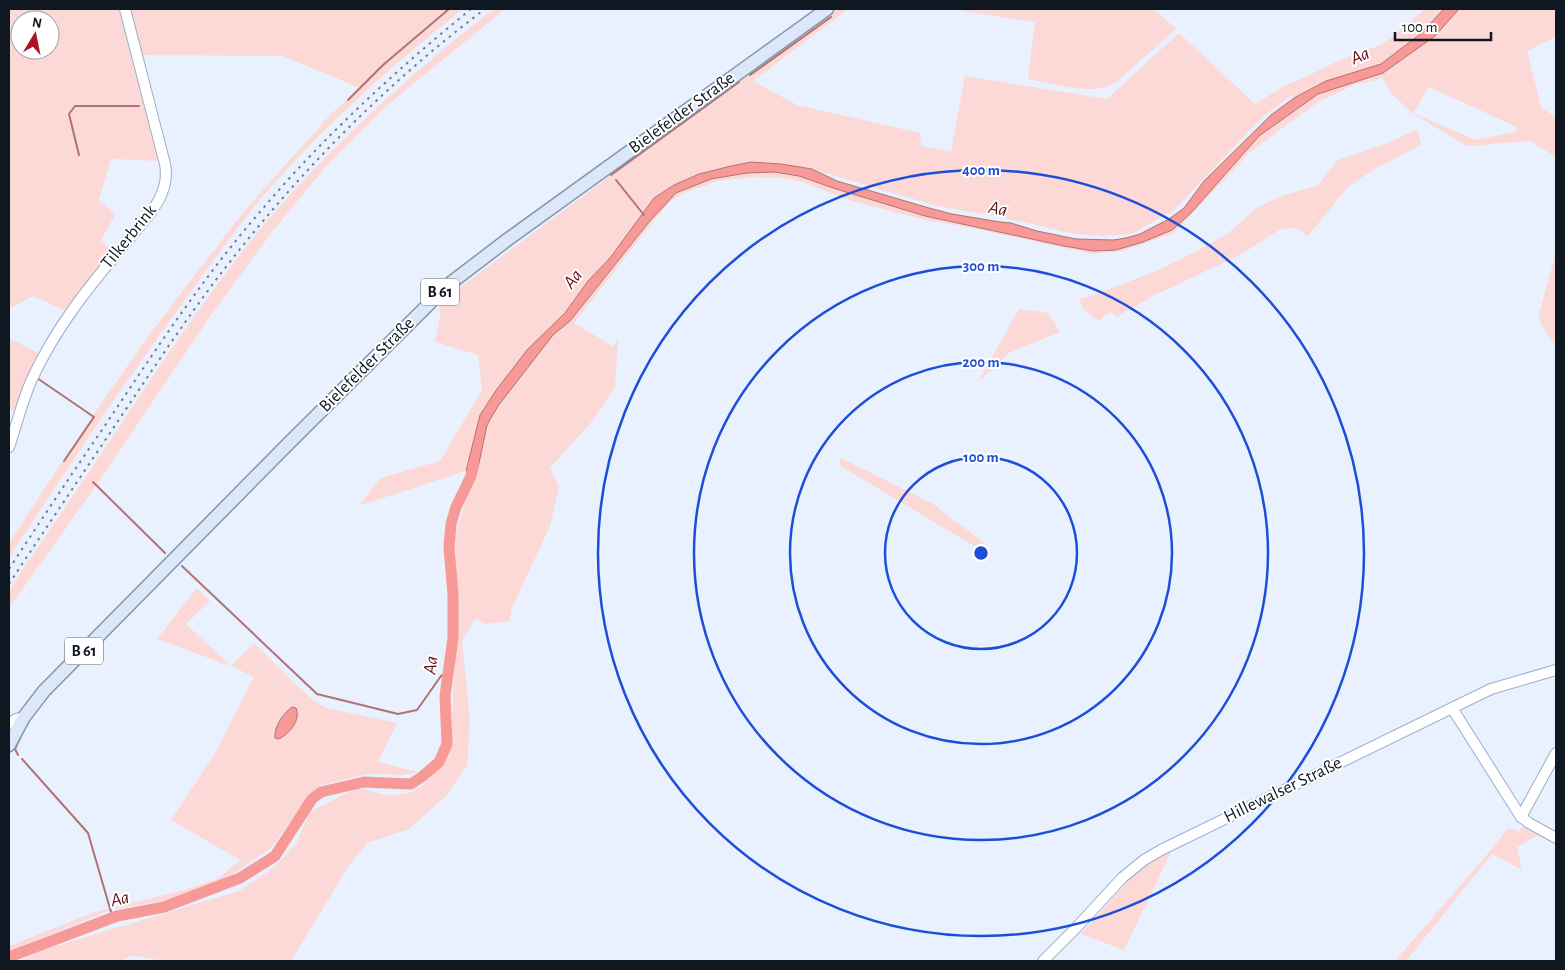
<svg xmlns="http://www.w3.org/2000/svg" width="1565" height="970" viewBox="0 0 1565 970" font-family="'Alegreya Sans',sans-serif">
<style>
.green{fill:#fcd9d7;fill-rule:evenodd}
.water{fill:#f79996;stroke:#b17273}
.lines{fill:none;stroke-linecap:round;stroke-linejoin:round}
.stream{stroke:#b17273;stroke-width:2}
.river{stroke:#f79996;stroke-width:11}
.minor-casing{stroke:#99afcc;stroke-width:12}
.major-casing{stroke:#8595ab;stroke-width:15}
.minor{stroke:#fff;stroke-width:10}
.major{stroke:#dce8f9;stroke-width:12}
.rail{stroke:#737c87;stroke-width:2;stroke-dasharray:2.5 5;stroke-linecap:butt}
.ring{fill:none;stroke:#1d4ed8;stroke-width:2.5}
.labels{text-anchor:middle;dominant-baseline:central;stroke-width:4;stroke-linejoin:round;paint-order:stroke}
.shield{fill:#fff;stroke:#575d64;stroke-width:1}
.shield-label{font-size:16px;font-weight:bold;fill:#0f1721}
.street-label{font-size:18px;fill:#0f1721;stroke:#fff}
.water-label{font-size:19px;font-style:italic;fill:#631018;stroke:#fff}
.centre{fill:#1d4ed8;stroke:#fff;stroke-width:2.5}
.ring-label{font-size:15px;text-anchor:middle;font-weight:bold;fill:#1d4ed8;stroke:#fff;stroke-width:4;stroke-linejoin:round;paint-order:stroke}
</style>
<rect width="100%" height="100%" fill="#e8f1fd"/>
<!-- green -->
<g class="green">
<path d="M9,9H122L160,161L111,159L99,200L115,215L101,240L115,253L68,312L33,296L9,309ZM20,20H50V50H20Z"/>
<path d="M127,9H463C397,61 333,118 277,180C244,217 216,257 187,297C125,382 66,470 9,558V543L91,418L149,335L245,210L330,115L360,88L283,56L139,55Z"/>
<path d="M493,9H505L385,107L328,164L272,232L209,318L98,483L9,608V590C52,527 95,463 137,400C177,341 217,281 263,226C331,145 410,75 493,9Z"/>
<path d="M836,9H848L753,81L797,105L920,133L921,146L951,152L965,76L1107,99L1179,33L1255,104L1286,85L1297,81L1336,62L1383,44L1425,9H1444L1419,35L1381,64L1326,81L1294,98L1292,95L1265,115L1250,130L1174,210L1131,234L1100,236L1070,233L1001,217L937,206L812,169L781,164L699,174L674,185L654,198L610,258L588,281L565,313L527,350L497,389L466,471L358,506L381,478L440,461L482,390L478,355L435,342L440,317L439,303L449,293L451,294Z"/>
<path d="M963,9H1154L1176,29L1115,83C1092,97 1054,83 1028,79L1035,22L963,11Z"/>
<path d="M1459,9H1556V37L1527,51L1541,107L1556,118V157L1530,141L1467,146L1412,113L1389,91L1382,77L1377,80L1356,84L1318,102L1250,152L1174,233L1123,251L1093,254L972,228L925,220L852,201L802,182L782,178L752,177L718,181L686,192L671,201L655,219L574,323L614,347L618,339L615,387L594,419L550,468L559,487L550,526L511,610L510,621L487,624L475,619L462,641L470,722L467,766L445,797L409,829L367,843L348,867L291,961H164L131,955L122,961H19L46,949L239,891L272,869L296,844L310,812C319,808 352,789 359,789C368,789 377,794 386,795C419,798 438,775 450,748L457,628L455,537L463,508L478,468L487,425L498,406L553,335L570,321L649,222L675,193L711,179L747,173L774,172L799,176L836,189L925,216L1064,246L1093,251L1116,250L1191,213L1259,136L1318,93L1383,73L1410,54L1446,25ZM1429,87L1517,127L1515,132L1476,140L1413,113Z"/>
<path d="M1417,129L1421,145L1373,170L1348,187L1308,236L1294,227L1279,230L1242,254L1153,296L1117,317L1110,312L1099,321L1083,309L1079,299L1094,295L1156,271L1189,255L1227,234L1258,207L1284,195L1317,186L1338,160L1390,142Z"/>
<path d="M1556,238V481V348C1551,337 1539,326 1539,314L1554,260Z"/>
<path d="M1019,309L1048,313L1060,332L1009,353L978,382Z"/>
<path d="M9,338L42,355L19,407L10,411Z"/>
<path d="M839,457L933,504L987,545L984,552L841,466Z"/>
<path d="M197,588L210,601L186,624L231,666L254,643L296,685L313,700L326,708L397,723L378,762L417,772L404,775L367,774L321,785L310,794L271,848L234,873L206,887L169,900L113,909L9,951V946L95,912L185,890L219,878L240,860L171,820L214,755L254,677L231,666L157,639Z"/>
<path d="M1526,824L1540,834L1517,847L1522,870L1492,854L1406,961H1395L1491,850L1507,829H1513L1518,832Z"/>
<path d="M1172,850L1124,950L1081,934L1135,873Z"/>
</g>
<!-- water -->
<g class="water">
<path d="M1444,9H1459L1435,36L1383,73L1318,94L1259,136L1191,213L1172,230L1143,242L1116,250L1093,251L1064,246L925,216L836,189L799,176L774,172L747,173L711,179L676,193L649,222L570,321L553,335L498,406L487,425L478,468L471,476L466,471L480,415L497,389L527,350L565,313L588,281L610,258L654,198L674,185L699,174L731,166L751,162L781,164L812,169L837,181L929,208L952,214L1000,222L1011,223L1037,231L1076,239L1113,240L1126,238L1140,234L1169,219L1184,208L1204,181L1271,115L1294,98L1326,81L1381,64L1419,35Z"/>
<path d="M292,707L296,708C301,720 290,733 279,739L275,738C274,726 283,714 292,707Z"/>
</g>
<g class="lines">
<!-- stream -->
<g class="stream">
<path d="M750,75L831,17"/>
<path d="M348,100L383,65L449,9"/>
<path d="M79,155L69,114L75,106H139"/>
<path d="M611,175L739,82"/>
<path d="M616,180L644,215"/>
<path d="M37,378L94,417L64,461"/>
<path d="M93,482L165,553"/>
<path d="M182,566L317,694L398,714L417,710L441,676L448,673"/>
<path d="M18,755L15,749L20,738"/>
<path d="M22,759L88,833L111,912L117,916"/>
</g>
<!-- river -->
<path class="river" d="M9,957L117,916L164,907L240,878L275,856L312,799L321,792L364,782L411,784L423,776L439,762L447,744L445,696L453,638V595L449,547L451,524L456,507L471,476L474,463"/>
<defs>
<g id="minor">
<path d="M9,447C17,424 22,401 32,379C57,325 91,284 129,239C147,217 171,195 165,164L125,9"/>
<path d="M1452,708L1521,817L1529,823L1556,838"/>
<path d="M9,724L16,719L24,717"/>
<path d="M1521,817L1556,753"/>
<path d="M1043,961L1075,929L1122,878L1144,860L1161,850L1491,689L1556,670"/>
</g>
<path id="major" d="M9,745L24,717L44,691L288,444L448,285L507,240L827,9"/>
</defs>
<!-- minor casing -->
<use href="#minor" class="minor-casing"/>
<!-- major casing -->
<use href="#major" class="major-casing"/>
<!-- minor -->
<use href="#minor" class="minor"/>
<!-- major -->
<use href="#major" class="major"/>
<!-- rail -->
<g class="rail">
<path d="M9,569C41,520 73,472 106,424C154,352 202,279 259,213C322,138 395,71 471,9"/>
<path d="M9,584C45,529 82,475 118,421C159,360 199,299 245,243C315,156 396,76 485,9"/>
</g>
</g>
<!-- distance rings -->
<g class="ring">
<circle cx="981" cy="553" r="96"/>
<circle cx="981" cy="553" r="191"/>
<circle cx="981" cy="553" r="287"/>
<circle cx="981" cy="553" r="383"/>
</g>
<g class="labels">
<!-- shield labels -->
<g class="shield">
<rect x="421" y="278.5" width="38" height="27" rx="4"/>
<rect x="65" y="637.5" width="38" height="27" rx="4"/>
</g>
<g class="shield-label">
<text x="440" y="292">B 61</text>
<text x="84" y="651">B 61</text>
</g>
<!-- street labels -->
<g class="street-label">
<text transform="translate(682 113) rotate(-36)">Bielefelder Straße</text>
<text transform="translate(129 237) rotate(-51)">Tilkerbrink</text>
<text transform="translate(367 365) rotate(-45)">Bielefelder Straße</text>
<text transform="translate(1283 790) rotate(-26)">Hillewalser Straße</text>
</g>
<!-- water labels -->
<g class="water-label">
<text transform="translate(1360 56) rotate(-23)">Aa</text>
<text transform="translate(998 209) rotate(12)">Aa</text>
<text transform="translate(573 279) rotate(-51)">Aa</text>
<text transform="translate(431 665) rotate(-82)">Aa</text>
<text transform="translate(120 899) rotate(-13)">Aa</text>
</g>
</g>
<circle cx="981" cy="553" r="8" class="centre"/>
<g class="ring-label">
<text x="981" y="175">400 m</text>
<text x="981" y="271">300 m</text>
<text x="981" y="367">200 m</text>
<text x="981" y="462">100 m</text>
</g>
<!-- border -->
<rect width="1565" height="970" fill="none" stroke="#0f1721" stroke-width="20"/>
<!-- north arrow -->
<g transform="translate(35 35) rotate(10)"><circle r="24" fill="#ffffff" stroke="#9fa2a6"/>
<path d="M0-4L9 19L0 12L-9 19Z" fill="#a91228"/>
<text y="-8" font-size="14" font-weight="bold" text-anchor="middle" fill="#0f1721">N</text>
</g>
<!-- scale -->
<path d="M1395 32v8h96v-8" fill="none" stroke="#0f1721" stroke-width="2.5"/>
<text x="1402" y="32" font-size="15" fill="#0f1721" stroke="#ffffff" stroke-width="4" paint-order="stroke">100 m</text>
</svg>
